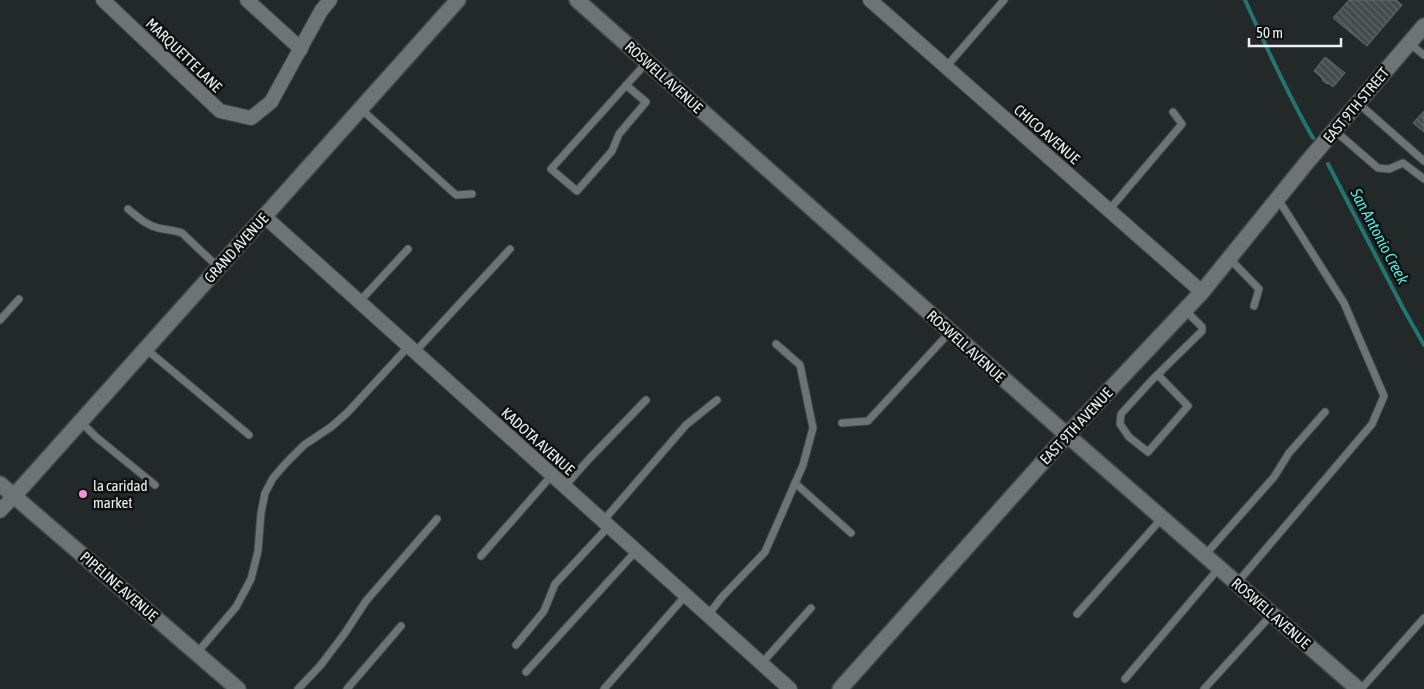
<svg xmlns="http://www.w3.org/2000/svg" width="1424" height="689" viewBox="0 0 1424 689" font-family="'Asap Condensed',sans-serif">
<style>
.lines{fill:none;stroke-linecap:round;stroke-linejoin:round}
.stream{stroke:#227570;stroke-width:4}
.building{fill:url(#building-back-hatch);stroke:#676d6c}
.service-casing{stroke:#434747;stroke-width:9}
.minor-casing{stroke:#434747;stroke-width:16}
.tertiary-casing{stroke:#434747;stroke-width:18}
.service{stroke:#6d7473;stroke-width:7}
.minor{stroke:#6d7473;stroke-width:14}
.tertiary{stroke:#6d7473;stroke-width:15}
.poi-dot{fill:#f391d6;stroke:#0f1111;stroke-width:2}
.labels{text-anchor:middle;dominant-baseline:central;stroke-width:5;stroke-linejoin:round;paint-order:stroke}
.street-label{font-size:15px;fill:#edf0f0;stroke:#0f1111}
.poi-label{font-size:15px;fill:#edf0f0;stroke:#0f1111;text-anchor:start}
.water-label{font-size:16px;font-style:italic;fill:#4de7dd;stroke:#0f1111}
</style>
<defs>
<pattern id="building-back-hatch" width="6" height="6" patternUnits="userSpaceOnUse" patternTransform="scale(1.25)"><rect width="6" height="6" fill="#464c4b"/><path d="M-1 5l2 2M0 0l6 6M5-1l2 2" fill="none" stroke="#616665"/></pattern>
</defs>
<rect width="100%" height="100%" fill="#232928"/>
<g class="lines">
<!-- stream -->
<g class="stream">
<path d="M1245,0C1266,47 1287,93 1313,138"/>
<path d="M1328,164L1403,308L1424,345"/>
</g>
</g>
<!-- building -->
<g class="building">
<path d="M1349,0H1396L1402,5L1367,46L1333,18Z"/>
<path d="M1325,57L1345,73L1333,87L1328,83L1327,84L1322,80L1323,79L1314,71Z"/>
<path d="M1424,111V132L1413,123Z"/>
</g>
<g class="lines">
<defs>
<g id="service">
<path d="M1409,43L1424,55"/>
<path d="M946,67L1004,0"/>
<path d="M626,85L646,102L619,134L612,151L577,191L551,169L647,62"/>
<path d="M1358,103L1424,161"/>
<path d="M361,109L456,195L472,194"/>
<path d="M1334,130L1378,168L1389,169L1403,163L1424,179"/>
<path d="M128,209C138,217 146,225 158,228C166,230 175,230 182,233L218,267"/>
<path d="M1109,210L1182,124L1173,112"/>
<path d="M1229,258L1259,289L1254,306"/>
<path d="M359,302L408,249"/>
<path d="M0,320L19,299"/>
<path d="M146,349L249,435"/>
<path d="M415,352L510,249"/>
<path d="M1158,375L1188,406L1148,452L1129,437L1120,424L1121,414L1152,380L1202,331V327L1185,310"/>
<path d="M81,422L96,437L155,485"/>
<path d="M842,423L868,421L950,332"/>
<path d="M795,483L851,533"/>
<path d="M565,486L589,459L646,400"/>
<path d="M603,521L686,425L717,400"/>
<path d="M1205,555L1274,477L1289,453L1325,412"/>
<path d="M481,556L552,475"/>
<path d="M1237,583L1372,424L1384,396L1344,303L1278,199"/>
<path d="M1077,614L1162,518"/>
<path d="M708,615L722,597L765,552L803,465L813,428L800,365L776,344"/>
<path d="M516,645L544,611L555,584L609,526"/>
<path d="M196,654L236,607L251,579L258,551L261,513L265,493L273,478L286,463L304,445L331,427L347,413L408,347"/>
<path d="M762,663L811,608"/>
<path d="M526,672L636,551"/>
<path d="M1125,679L1219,568"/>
<path d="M298,689L320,666L345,633L366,601L437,519"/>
<path d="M347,689L401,626"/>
<path d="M604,689L686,595"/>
<path d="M1204,689L1272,614"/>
<path d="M1361,689L1424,618"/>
</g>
<g id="minor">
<path d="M103,0L220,111L251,118L271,102L321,11L330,0"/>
<path d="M247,0L301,49"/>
<path d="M870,0L1202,292"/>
<path d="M264,216L790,689"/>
<path d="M0,511L14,496"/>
</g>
<g id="tertiary">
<path d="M577,0L1067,435L1358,689"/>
<path d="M0,484L238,689"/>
<path d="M14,496L458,0"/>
<path d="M840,689L1067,435L1202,292L1308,161L1424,26"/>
</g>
</defs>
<!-- service casing -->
<use href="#service" class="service-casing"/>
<!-- minor casing -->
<use href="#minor" class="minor-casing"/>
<!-- tertiary casing -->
<use href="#tertiary" class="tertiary-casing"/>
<!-- service -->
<use href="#service" class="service"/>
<!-- minor -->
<use href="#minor" class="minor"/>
<!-- tertiary -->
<use href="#tertiary" class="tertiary"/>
</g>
<!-- markers -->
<circle class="poi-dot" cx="83" cy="494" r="5"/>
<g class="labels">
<!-- street labels -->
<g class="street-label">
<text transform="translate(184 55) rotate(44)">MARQUETTE LANE</text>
<text transform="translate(664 77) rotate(42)">ROSWELL AVENUE</text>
<text transform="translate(1356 105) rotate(-50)">EAST 9TH STREET</text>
<text transform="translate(1047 134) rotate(41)">CHICO AVENUE</text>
<text transform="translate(236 248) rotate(-48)">GRAND AVENUE</text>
<text transform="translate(966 346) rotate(42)">ROSWELL AVENUE</text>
<text transform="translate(1076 426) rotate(-47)">EAST 9TH AVENUE</text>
<text transform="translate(538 441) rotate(42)">KADOTA AVENUE</text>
<text transform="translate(119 586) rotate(41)">PIPELINE AVENUE</text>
<text transform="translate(1271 613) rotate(41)">ROSWELL AVENUE</text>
</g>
<!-- poi labels -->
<g class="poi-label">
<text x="93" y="485">la caridad<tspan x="93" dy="17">market</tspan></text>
</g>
<!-- water labels -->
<g class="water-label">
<text transform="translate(1380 236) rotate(62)">San Antonio Creek</text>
</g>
</g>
<!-- scale -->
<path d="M1249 38v8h92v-8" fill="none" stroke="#edf0f0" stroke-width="2.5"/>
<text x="1256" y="38" font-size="15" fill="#edf0f0" stroke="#0f1111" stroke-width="4" paint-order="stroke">50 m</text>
</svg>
